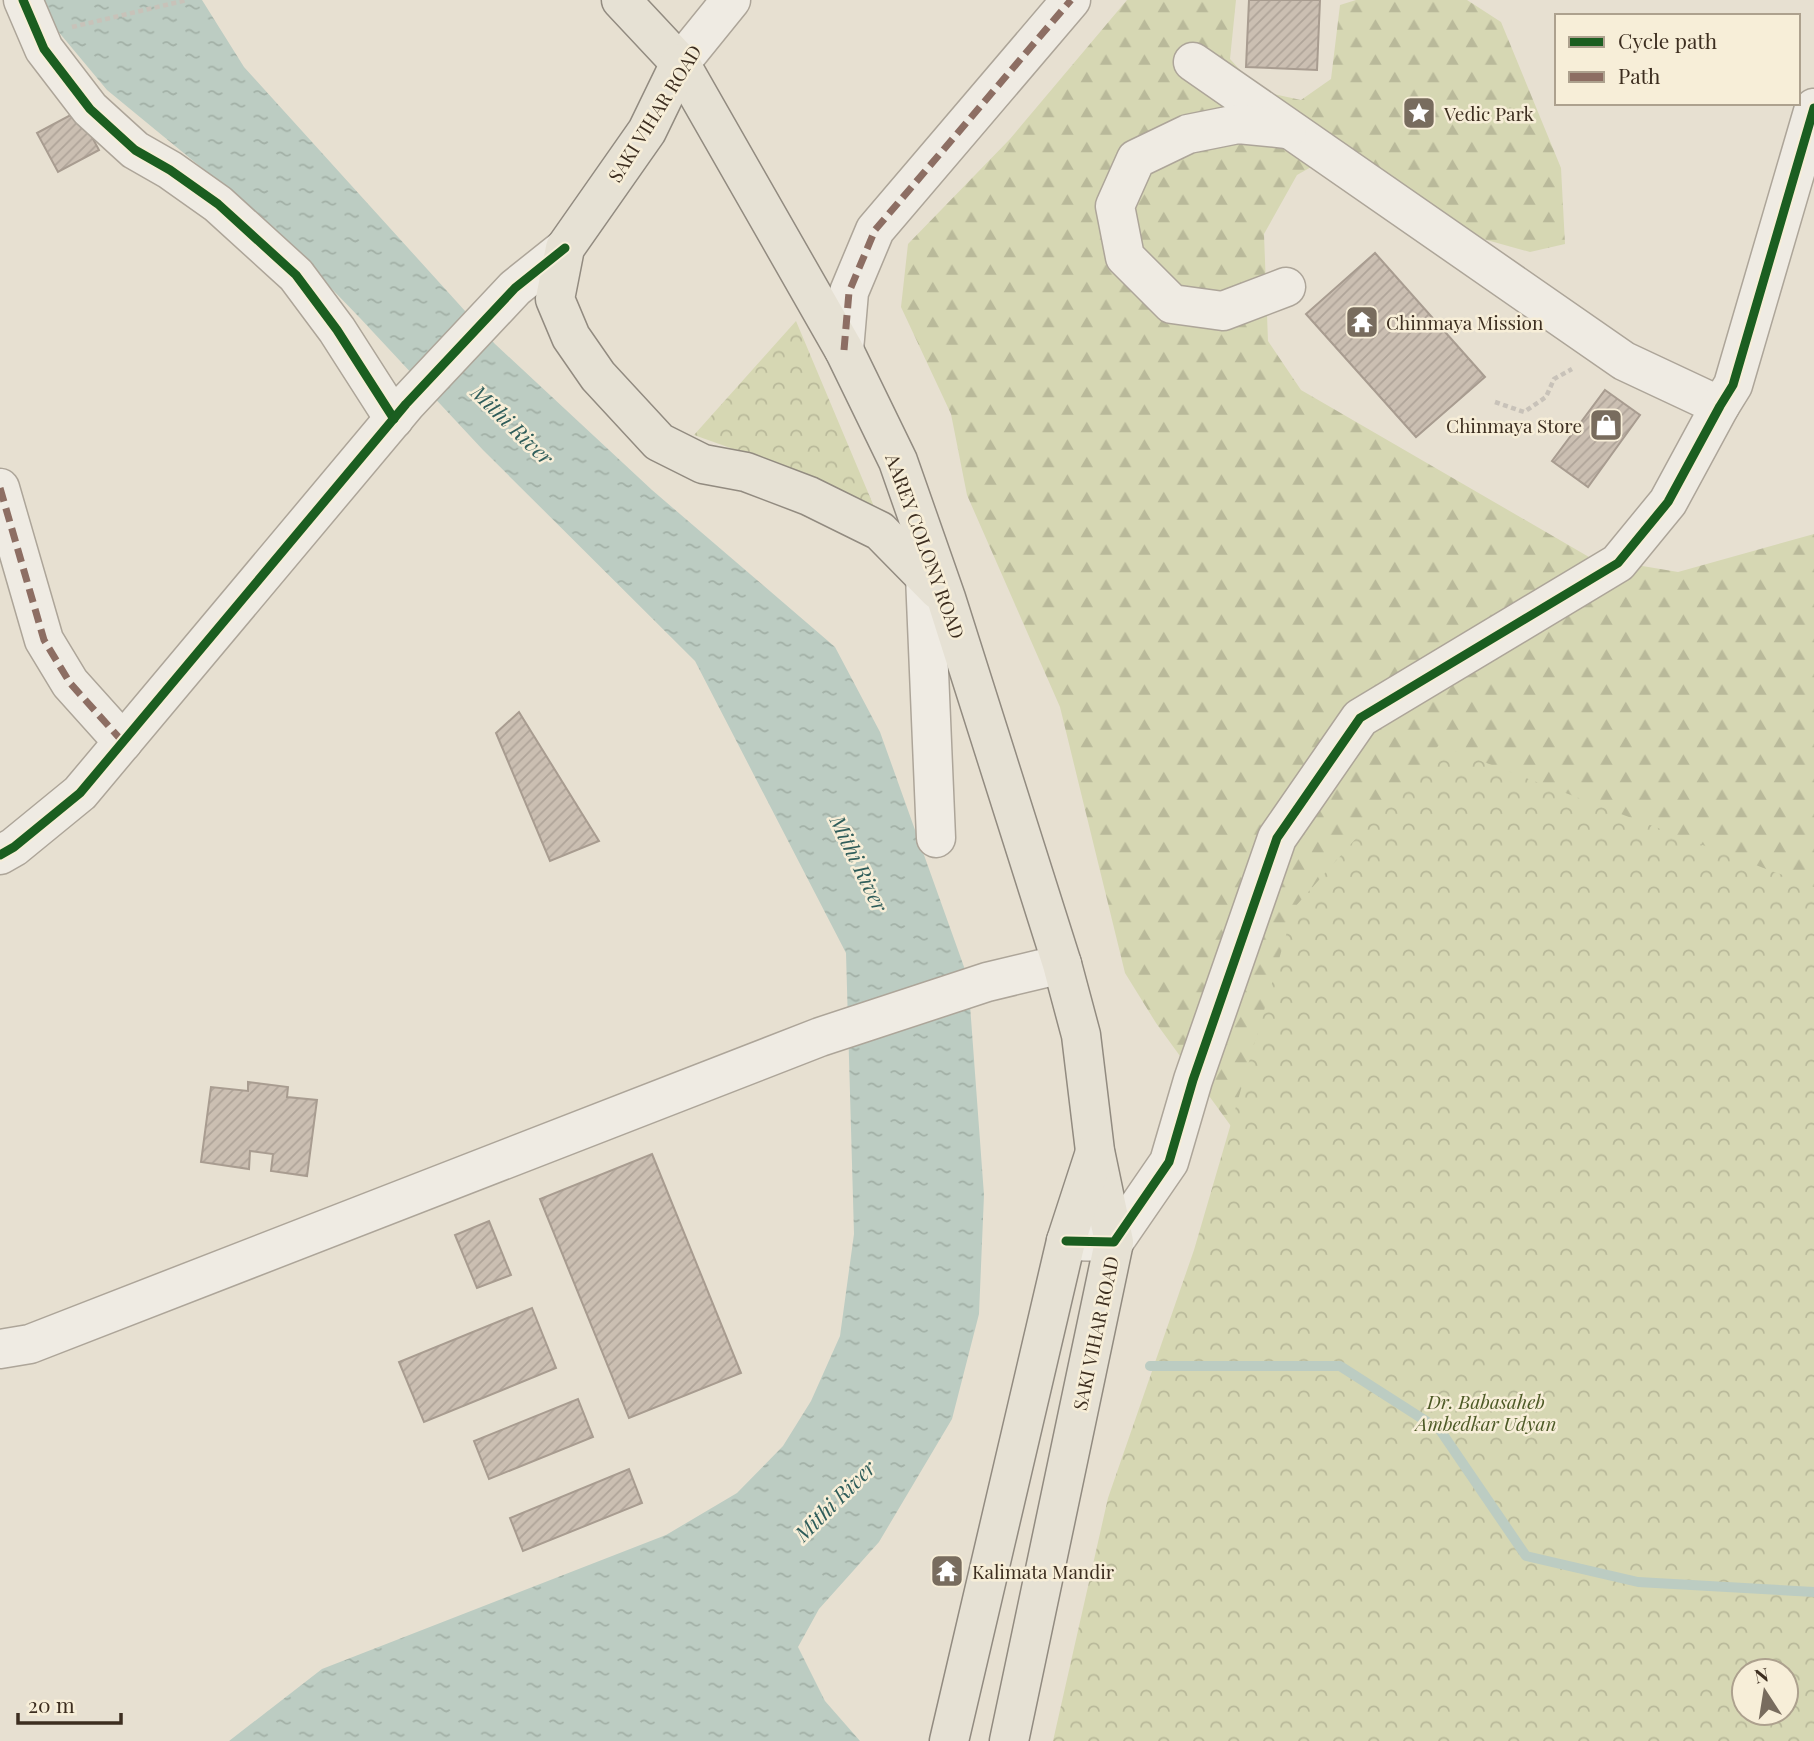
<svg xmlns="http://www.w3.org/2000/svg" width="1814" height="1741" viewBox="0 0 1814 1741" font-family="'Playfair Display',serif">
<style>
.forest{fill:url(#forest-firs)}
.park{fill:url(#park-crowns);fill-rule:evenodd}
.water{fill:url(#water-ripples)}
.lines{fill:none;stroke-linecap:round;stroke-linejoin:round}
.stream{stroke:#bcccc2;stroke-width:10}
.building{fill:url(#building-hatch);stroke:#a89c90;stroke-width:2}
.minor-casing{stroke:#ada599;stroke-width:41}
.major-casing{stroke:#928b80;stroke-width:41}
.path{stroke:#c8c2b9;stroke-width:4.5;stroke-dasharray:5 3.5;stroke-linecap:butt}
.minor{stroke:#efebe3;stroke-width:38}
.major{stroke:#e6e1d4;stroke-width:38}
.quiet{stroke:#8d6e63;stroke-width:7;stroke-dasharray:14 7;stroke-linecap:butt}
.cycleway-casing{stroke:#f7eed8;stroke-width:13}
.cycleway{stroke:#1b5e20;stroke-width:9}
.labels{text-anchor:middle;dominant-baseline:central;stroke-width:5;stroke-linejoin:round;paint-order:stroke}
.street-label{font-size:19px;fill:#3d2e20;stroke:#f7eed8}
.poi-label{font-size:19px;fill:#3d2e20;stroke:#f7eed8;text-anchor:start}
.park-label{font-size:19px;font-style:italic;fill:#4d5a26;stroke:#f7eed8}
.water-label{font-size:21px;font-style:italic;fill:#2f5d5a;stroke:#f7eed8}
</style>
<defs>
<pattern id="forest-firs" width="22" height="20" patternUnits="userSpaceOnUse" patternTransform="scale(1.75)"><rect width="22" height="20" fill="#d6d7b3"/><path d="M5 1l3.5 6h-7zM16 11l3.5 6h-7z" fill="#b9b99a"/></pattern>
<pattern id="park-crowns" width="20" height="18" patternUnits="userSpaceOnUse" patternTransform="scale(1.75)"><rect width="20" height="18" fill="#d6d7b3"/><path d="M2 6a3 3 0 1 1 6 0M12 15a3 3 0 1 1 6 0" fill="none" stroke="#b9b99a"/></pattern>
<pattern id="water-ripples" width="26" height="14" patternUnits="userSpaceOnUse" patternTransform="scale(1.75)"><rect width="26" height="14" fill="#bcccc2"/><path d="M2 4q2-2 4 0t4 0M15 11q2-2 4 0t4 0" fill="none" stroke="#a2b0a6"/></pattern>
<pattern id="building-hatch" width="6" height="6" patternUnits="userSpaceOnUse" patternTransform="scale(1.75)"><rect width="6" height="6" fill="#cbbfb2"/><path d="M-1 1l2-2M0 6l6-6M5 7l2-2" fill="none" stroke="#afa499"/></pattern>
</defs>
<rect width="100%" height="100%" fill="#e7e0d1"/>
<!-- forest -->
<path class="forest" d="M1127,0H1236L1230,59L1259,91L1301,100L1331,79L1340,5L1356,0H1467L1501,22L1561,168L1565,244L1530,252L1458,232L1320,162L1297,175L1264,234L1268,341L1301,390L1589,557L1678,572L1814,534V1513L1276,1188L1156,1023L1125,973L1060,707L967,495L951,414L901,307L908,244L1010,139Z"/>
<!-- park -->
<g class="park">
<path d="M796,321L875,509L806,475L694,435Z"/>
<path d="M1439,745L1814,887V1741H1053L1108,1498L1194,1250L1294,908ZM1744,1671H1786V1713H1744Z"/>
</g>
<!-- water -->
<path class="water" d="M41,0H202L244,67L495,344L652,490L835,647L880,732L968,978L984,1195L979,1314L952,1419L879,1542L819,1609L798,1647L825,1701L860,1741H229L322,1669L666,1535L737,1493L783,1446L811,1401L840,1336L854,1234L846,953L695,661L483,450L360,318L265,220L107,90L52,24Z"/>
<g class="lines">
<!-- stream -->
<path class="stream" d="M1150,1366H1340L1440,1430L1526,1556L1638,1582L1814,1592"/>
</g>
<!-- building -->
<g class="building">
<path d="M1249,0H1320L1317,70L1246,67Z"/>
<path d="M78,111L99,150L58,172L37,133Z"/>
<path d="M1375,253L1485,377L1416,437L1306,314Z"/>
<path d="M1605,390L1640,415L1588,487L1552,461Z"/>
<path d="M519,712L599,841L550,861L496,733Z"/>
<path d="M248,1082L288,1087L287,1097L317,1100L307,1176L271,1171L273,1154L250,1151L249,1169L201,1162L211,1087L248,1091Z"/>
<path d="M652,1154L741,1373L629,1418L540,1199Z"/>
<path d="M489,1221L511,1275L477,1288L455,1235Z"/>
<path d="M532,1308L556,1368L424,1422L399,1362Z"/>
<path d="M578,1399L593,1437L489,1479L474,1441Z"/>
<path d="M629,1469L642,1503L523,1551L510,1518Z"/>
</g>
<g class="lines">
<defs>
<g id="minor">
<path d="M23,0L44,49L90,109L135,150L170,170L218,204L296,275L337,330L394,419"/>
<path d="M1193,62L1624,361L1720,406"/>
<path d="M680,63L731,0"/>
<path d="M1286,287L1223,311L1172,304L1125,257L1115,206L1136,159L1188,134L1238,124L1287,129"/>
<path d="M844,350L849,292L875,230L1071,0"/>
<path d="M0,488L44,640L70,683L123,742"/>
<path d="M925,576L936,838"/>
<path d="M0,855L14,847L80,793L406,404L515,288L565,248"/>
<path d="M1066,1241L1114,1242L1169,1162L1193,1080L1277,838L1360,718L1618,563L1668,502L1720,406L1733,385L1814,108"/>
<path d="M0,1349L30,1344L820,1037L987,982L1062,964"/>
</g>
<g id="major">
<path d="M621,0L680,63L844,350L898,461L946,598L1062,964L1081,1035L1095,1151L1114,1242L1009,1741"/>
<path d="M680,63L647,131L565,248L555,299L571,337L598,376L659,442L703,464L746,472L809,496L880,531L938,590"/>
<path d="M949,1741L1066,1241L1095,1152"/>
</g>
</defs>
<!-- minor casing -->
<use href="#minor" class="minor-casing"/>
<!-- major casing -->
<use href="#major" class="major-casing"/>
<!-- path -->
<g class="path">
<path d="M72,27L187,0"/>
<path d="M1495,402L1524,412L1546,397L1554,379L1572,369"/>
</g>
<!-- minor -->
<use href="#minor" class="minor"/>
<!-- major -->
<use href="#major" class="major"/>
<!-- quiet -->
<g class="quiet">
<path d="M844,350L849,292L875,230L1071,0"/>
<path d="M0,488L44,640L70,683L123,742"/>
</g>
<defs>
<g id="cycleway">
<path d="M23,0L44,49L90,109L135,150L170,170L218,204L296,275L337,330L394,419"/>
<path d="M0,855L14,847L80,793L406,404L515,288L565,248"/>
<path d="M1066,1241L1114,1242L1169,1162L1193,1080L1277,838L1360,718L1618,563L1668,502L1720,406L1733,385L1814,108"/>
</g>
</defs>
<!-- cycleway casing -->
<use href="#cycleway" class="cycleway-casing"/>
<!-- cycleway -->
<use href="#cycleway" class="cycleway"/>
</g>
<!-- icons -->
<defs>
<symbol id="sight-square" viewBox="-11 -11 22 22"><rect x="-9" y="-9" width="18" height="18" rx="4" fill="#786c5e" stroke="#f7eed8"/><path d="M0-6L1.8-2.2L6-1.7L2.9 1.2L3.7 5.4L0 3.3L-3.7 5.4L-2.9 1.2L-6-1.7L-1.8-2.2Z" fill="#fff"/></symbol>
<symbol id="temple-square" viewBox="-11 -11 22 22"><rect x="-9" y="-9" width="18" height="18" rx="4" fill="#786c5e" stroke="#f7eed8"/><path d="M0-6L5-2H3V0L6.5 2.5H4V6H1.5V3h-3V6H-4V2.5H-6.5L-3 0V-2H-5Z" fill="#fff"/></symbol>
<symbol id="shop-square" viewBox="-11 -11 22 22"><rect x="-9" y="-9" width="18" height="18" rx="4" fill="#786c5e" stroke="#f7eed8"/><path d="M-5-2.5h2.3a2.7 3.5 0 0 1 5.4 0H5L5.5 6h-11ZM-1.5-2.5h3a1.5 2.3 0 0 0-3 0Z" fill="#fff"/></symbol>
</defs>
<g fill-rule="evenodd">
<use href="#sight-square" x="1400" y="94" width="38" height="38"/>
<use href="#temple-square" x="1343" y="303" width="38" height="38"/>
<use href="#shop-square" x="1587" y="406" width="38" height="38"/>
<use href="#temple-square" x="928" y="1552" width="38" height="38"/>
</g>
<g class="labels">
<!-- street labels -->
<g class="street-label">
<text transform="translate(654 113) rotate(-58)">SAKI VIHAR ROAD</text>
<text transform="translate(926 546) rotate(70)">AAREY COLONY ROAD</text>
<text transform="translate(1095 1333) rotate(-78)">SAKI VIHAR ROAD</text>
</g>
<!-- poi labels -->
<g class="poi-label">
<text x="1444" y="113">Vedic Park</text>
<text x="1386" y="322">Chinmaya Mission</text>
<text x="1582" y="425" text-anchor="end">Chinmaya Store</text>
<text x="972" y="1571">Kalimata Mandir</text>
</g>
<!-- park labels -->
<g class="park-label">
<text x="1486" y="1401">Dr. Babasaheb<tspan x="1486" dy="22">Ambedkar Udyan</tspan></text>
</g>
<!-- water labels -->
<g class="water-label">
<text transform="translate(513 424) rotate(44)">Mithi River</text>
<text transform="translate(860 863) rotate(64)">Mithi River</text>
<text transform="translate(834 1500) rotate(-45)">Mithi River</text>
</g>
</g>
<!-- legend -->
<rect x="1555" y="14" width="245" height="91" fill="#f7eed8" stroke="#ada18e" stroke-width="2"/>
<rect x="1569" y="37" width="35" height="10" fill="#1b5e20" stroke="#ada18e" stroke-width="2"/>
<text x="1618" y="49" font-size="21" fill="#3d2e20">Cycle path</text>
<rect x="1569" y="72" width="35" height="10" fill="#8d6e63" stroke="#ada18e" stroke-width="2"/>
<text x="1618" y="84" font-size="21" fill="#3d2e20">Path</text>
<!-- north arrow -->
<g transform="translate(1765 1692) rotate(348)"><circle r="33" fill="#f7eed8" stroke="#ada18e" stroke-width="2"/>
<path d="M0-5L12 26L0 18L-12 26Z" fill="#786c5e"/>
<text y="-10" font-size="19" font-weight="bold" text-anchor="middle" fill="#3d2e20">N</text>
</g>
<!-- scale -->
<path d="M18 1713v10h103v-10" fill="none" stroke="#3d2e20" stroke-width="3.5"/>
<text x="28" y="1713" font-size="21" fill="#3d2e20" stroke="#f7eed8" stroke-width="5" paint-order="stroke">20 m</text>
</svg>
